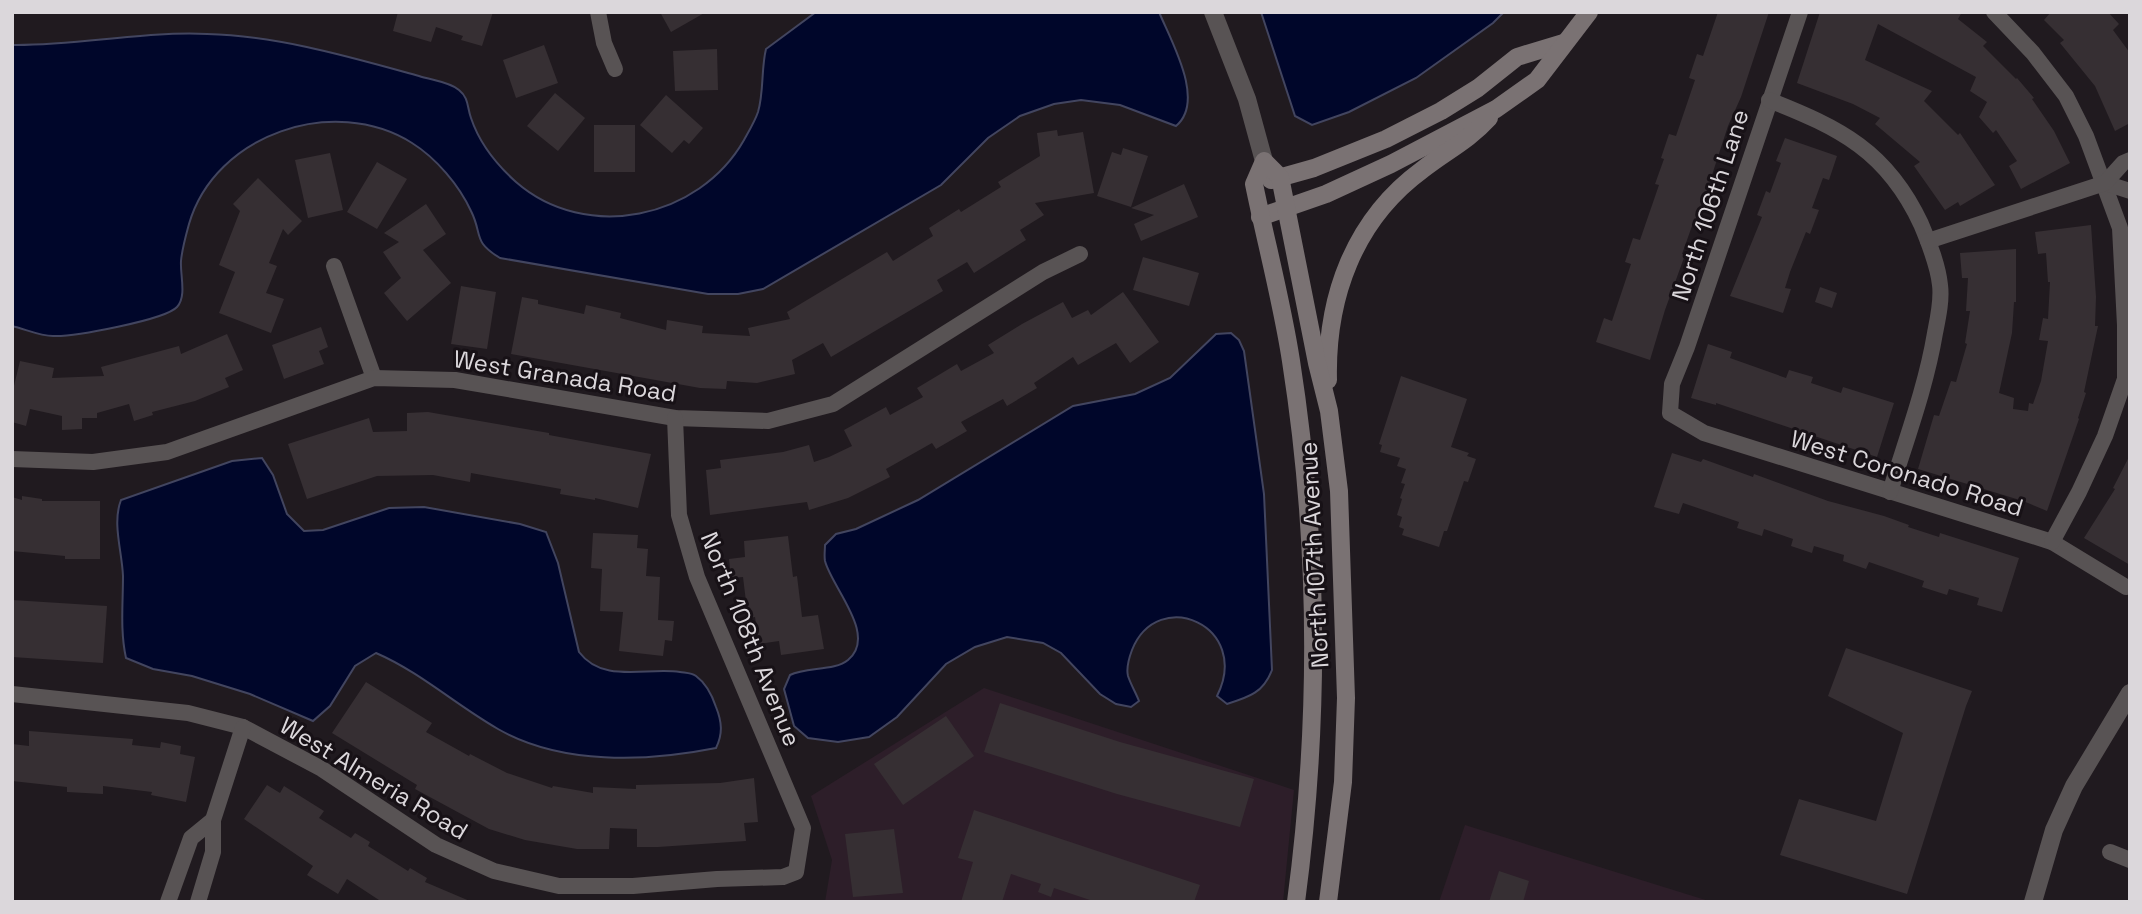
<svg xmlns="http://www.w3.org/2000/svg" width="2142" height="914" viewBox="0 0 2142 914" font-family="'Space Grotesk',sans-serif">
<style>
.commercial{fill:#2d1e29}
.water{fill:#00062a;stroke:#42455f;stroke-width:2}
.building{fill:#362f33}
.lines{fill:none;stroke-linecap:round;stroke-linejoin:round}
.minor{stroke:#585354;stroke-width:16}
.tertiary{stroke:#585354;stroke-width:18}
.secondary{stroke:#7a7273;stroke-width:18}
.labels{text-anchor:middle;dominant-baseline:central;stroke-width:6;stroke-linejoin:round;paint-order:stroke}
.street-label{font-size:24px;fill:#dbd7db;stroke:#171116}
</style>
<rect width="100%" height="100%" fill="#201a1f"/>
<!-- commercial -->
<g class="commercial">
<path d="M984,688L1294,790L1283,902H825L832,860L811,796Z"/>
<path d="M1465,825L1712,902H1439Z"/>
</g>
<!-- water -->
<g class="water">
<path d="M816,12H1159C1171,41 1206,101 1176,126L1120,105L1081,100L1054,104L1020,116L988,138L941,185L763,289L738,294H708L500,258C472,241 483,235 471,211C459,185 436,158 412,143C334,94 215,134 189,224C186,235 182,249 181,261C180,275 187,296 177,307C165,320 73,337 53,336C40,336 25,329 12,326V45C77,46 142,31 207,34C279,36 350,57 419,76C431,80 450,82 459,90C469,98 467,107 471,118C479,142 497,165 516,182C586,243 699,219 744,140C749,131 755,121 758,112C764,92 761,69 766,49Z"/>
<path d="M1261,12H1504L1493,23L1416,78L1349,112L1312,125L1295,116Z"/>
<path d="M1231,333L1239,340L1244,351L1264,494L1272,670C1263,693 1249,697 1227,704L1217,696C1252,626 1158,585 1132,650C1129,658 1126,668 1128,676C1131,685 1136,693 1139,701L1131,707L1116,704L1100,694L1061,653L1043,643L1007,637L975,647L946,664L897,717L869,737L838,742L808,738L794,726L784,689L790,675C806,667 835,671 848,660C878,635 832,588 825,561C824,556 825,550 825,545L836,534L856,529L918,500L1073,406L1135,394L1170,378L1216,334Z"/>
<path d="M262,458L273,475L287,514L304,531L323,530L389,508L424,507L520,524L546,532L558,563L579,652C603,684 646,667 680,672C686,673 692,673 696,676C707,684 712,695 716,707C722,722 723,734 716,748C646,762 561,765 498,729C456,705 420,672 376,653L355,666L330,706L313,721L250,694L192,676L153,669L126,658C120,631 123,604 123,576C122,551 112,523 121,500L232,461Z"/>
</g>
<!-- building -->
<g class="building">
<path d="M398,12H493L482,46L461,40L463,36L436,27L431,42L393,31Z"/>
<path d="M660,12H706L671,32Z"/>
<path d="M1718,12H1769L1741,97L1728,126L1695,227L1692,226L1682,254L1685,255L1665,310L1650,360L1596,342L1604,318L1612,321L1631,264L1625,262L1633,238L1640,240L1659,185L1655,184L1664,159L1661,158L1669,134L1676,136L1695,80L1689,78L1697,54L1703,56Z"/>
<path d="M1820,12H1962L1958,19L1987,42L1983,46L2016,79L2017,78L2034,98L2032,99L2054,131L2070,163L2021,189L2009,166L2017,161L1996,130L1993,133L1979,117L1987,102L1970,91L1976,77L1878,24L1865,60L1932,91L1924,101L1958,135L1960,133L1995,185L1960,206L1958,202L1945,210L1914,166L1920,162L1875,124L1880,118L1853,104L1797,83Z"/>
<path d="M2051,12H2108L2119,24L2113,30L2130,53V123L2115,131L2095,86L2060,43L2064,40L2044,20Z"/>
<path d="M544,45L558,83L516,98L503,60Z"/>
<path d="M717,49L718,90L675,91L673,51Z"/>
<path d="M555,93L585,118L558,151L527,126Z"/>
<path d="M666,95L703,128L689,144L684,140L672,153L640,125Z"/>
<rect x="594" y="125" width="41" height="47"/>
<path d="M1057,130L1058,136L1083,132L1094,193L1035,203L1044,215L1020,230L1026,240L974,273L967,262L937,280L943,291L831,357L823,343L792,360L795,374L757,383L727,381L726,389L700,388L511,354L522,297L538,300V304L584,314L586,305L621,313L620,318L666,330L667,320L703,326L702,333L750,336L748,328L790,319L787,312L887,252L893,261L933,236L929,228L959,209L961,212L1001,187L998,182L1040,156L1037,133Z"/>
<path d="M1785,138L1837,156L1829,180L1823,178L1812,208L1819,210L1810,234L1806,232L1790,272L1785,288L1791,289L1783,313L1730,296L1762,217L1757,215L1766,191L1770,193L1781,163L1776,161Z"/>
<path d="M1123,148L1148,156L1131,207L1097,196L1112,152L1121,155Z"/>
<path d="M330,153L343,210L308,218L295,160Z"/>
<path d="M377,162L407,179L377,229L347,212Z"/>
<path d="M258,178L302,221L288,235L283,229L269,263L277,266L266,293L284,299L271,333L219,313L235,272L219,265L240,211L233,204Z"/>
<path d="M1184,184L1198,217L1141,241L1134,224L1154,215L1131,208Z"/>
<path d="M426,204L446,234L423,250L451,283L407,321L384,293L401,278L383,252L399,242L384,233Z"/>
<path d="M2091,225L2096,297L2095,326H2098L2084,392L2086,393L2078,418L2079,419L2047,511L2023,501L1918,469L1934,415L1939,416L1951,381L1956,382L1967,344L1965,343L1970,311H1966L1968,278H1962L1960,253L2016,249V302H2014L2012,333L1999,393L2014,398L2013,409L2028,411L2029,403L2033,404L2041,381L2048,341L2039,340L2043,318L2048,319L2050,282H2048L2046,253L2038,254L2035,232Z"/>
<path d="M1143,257L1199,273L1189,306L1133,290Z"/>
<path d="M461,286L496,292L487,349L451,344Z"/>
<path d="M1820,287L1837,293L1832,308L1815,302Z"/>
<path d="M1123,292L1159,342L1130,363L1116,343L1078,365L1073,357L1034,383L1037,388L1007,406L1003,399L961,422L967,431L936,449L932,443L886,469L890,477L848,498L809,510L807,502L710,515L706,470L721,468L720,460L783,452L809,445L814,462L829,457L852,446L844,430L886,407L890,415L923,397L917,388L957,364L961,371L994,353L988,345L1022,324L1063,302L1072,318L1088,310L1091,315Z"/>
<path d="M321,327L328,347L319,351L324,364L284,379L272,345Z"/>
<path d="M227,334L243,370L225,378L229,387L195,401L152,412L153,415L134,421L129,404L97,413V418H82V429L62,430V416L30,409L26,426L12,422V394L20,361L54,368L52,378L104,376L101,367L179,346L181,354Z"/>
<path d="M1708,344L1732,352L1730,358L1786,378L1789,370L1813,377L1811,383L1841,393L1843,387L1894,403L1877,457L1716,403V405L1691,398Z"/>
<path d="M1401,376L1467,399L1451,447L1469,453L1467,456L1476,459L1468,482L1464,481L1447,531H1444L1439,547L1402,535L1404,529L1399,527L1402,517L1397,515L1402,499L1400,498L1405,484L1401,483L1406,469L1397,466L1400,458L1380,452L1382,445L1379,444Z"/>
<path d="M428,412L549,433V435L651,454L638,508L595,498V500L560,494L561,489L471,473L470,482L433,475L377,476L307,499L288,444L369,418L373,432L407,431V413Z"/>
<path d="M1672,453L1701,462L1703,459L1753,477L1754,474L1828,501L1884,516L1909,525L1908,527L1939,537L1940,533L2019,558L2002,612L1977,605L1979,598L1949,589L1947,595L1922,587L1924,581L1869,562L1866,569L1843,561L1844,555L1814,546L1812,553L1791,546L1793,539L1764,529L1762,536L1737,528L1739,522L1683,503L1679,514L1654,507Z"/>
<path d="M2130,455V565L2084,538L2115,489L2113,488Z"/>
<path d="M22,496L42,499V501H100V559H65V556L12,551V497L22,500Z"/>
<path d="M593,533L638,535L637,548L648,549L646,576L660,577L658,620L674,621L672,641L665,640L663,656L619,651L623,612L600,611L602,569L591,568Z"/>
<path d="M788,536L793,577L797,576L802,617L818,615L824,649L781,655L779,641L759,644L755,617L748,618L743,577L731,578L729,559L745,557L744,541Z"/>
<path d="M12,600L107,606L103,663L12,657Z"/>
<path d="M1846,648L1972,691L1966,706L1907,894L1780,855L1799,799L1876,821L1903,733L1828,696Z"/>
<path d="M366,682L432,723L426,732L469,756L470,754L507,773L552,788L553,786L593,793V787L636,789V785L720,783L754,778L758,822L744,823L746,841L658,847H637V829L610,828L609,849H577L525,840L489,829L415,789L417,785L332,733Z"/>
<path d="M1000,703L1120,742L1254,779L1240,827L1117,794L984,752Z"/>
<path d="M946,716L974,756L903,805L874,764Z"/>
<path d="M29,731L133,739L132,745L160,748L161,742L181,746L180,754L195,757L186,802L151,795L152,792L103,786V794L67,792V787L12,781V744L29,746Z"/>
<path d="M267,785L280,793L284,786L324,811L319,818L351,838L355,833L370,842L368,846L408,871L410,868L427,878L425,882L472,902H382L347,879L338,894L307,875L313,866L244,819Z"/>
<path d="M974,810L1200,885L1194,902H1096L1054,888L1051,897L1038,892L1041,884L1011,874L1002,902H961L973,862L958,858Z"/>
<path d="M894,829L903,893L853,897L845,834Z"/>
<path d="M1499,871L1529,881L1523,902H1489Z"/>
</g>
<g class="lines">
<!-- minor -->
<g class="minor">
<path d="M598,12L604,43L615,69"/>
<path d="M1800,12L1687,347L1672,384L1670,413L1704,433L2052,542L2126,587"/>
<path d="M1994,12L2033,53L2066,96L2086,136L2120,228L2125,325V379L2105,436L2079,492L2052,542"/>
<path d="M1769,100C1840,128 1887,151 1921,224C1929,243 1938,265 1940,285C1942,300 1938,318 1935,333C1926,387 1906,440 1890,492"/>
<path d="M2105,183L2130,191"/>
<path d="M1928,241L2105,183L2123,163L2130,160"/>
<path d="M334,266L374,378"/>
<path d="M12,459L93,462L167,452L374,378L455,380L675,418L768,421L833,404L1043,272L1080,254"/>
<path d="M12,694L188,713L243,727L322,769L436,845L494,871L559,886H633L717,879L783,877L796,872L803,828L697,577L679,515L675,418"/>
<path d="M2110,852L2130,860"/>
<path d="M168,902L191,838L213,820"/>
<path d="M198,902L213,852V820L243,727"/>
</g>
<!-- tertiary -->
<g class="tertiary">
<path d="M1213,12L1247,99L1264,161"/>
<path d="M2033,902L2054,830L2074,786L2130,693"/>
</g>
<!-- secondary -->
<g class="secondary">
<path d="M1271,180L1314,168L1386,139L1441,111L1478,88L1517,57L1563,43"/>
<path d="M1260,217L1326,194L1391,164L1496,109L1537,80L1589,12"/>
<path d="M1328,380C1326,297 1354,220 1422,170C1446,151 1468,141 1489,118"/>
<path d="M1296,902C1320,722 1319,540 1291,361C1282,302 1266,243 1254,184L1264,161L1280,177L1317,363L1329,411L1339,491L1346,698L1343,782L1328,902"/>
</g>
</g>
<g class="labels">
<!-- street labels -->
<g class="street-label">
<text transform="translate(1710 205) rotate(-72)">North 106th Lane</text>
<text transform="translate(565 376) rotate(9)">West Granada Road</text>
<text transform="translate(1907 473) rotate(17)">West Coronado Road</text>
<text transform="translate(1314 555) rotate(-93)">North 107th Avenue</text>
<text transform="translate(751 639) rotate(68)">North 108th Avenue</text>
<text transform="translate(374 778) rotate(31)">West Almeria Road</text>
</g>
</g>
<!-- border -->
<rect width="2142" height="914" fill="none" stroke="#dbd7db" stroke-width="28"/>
</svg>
